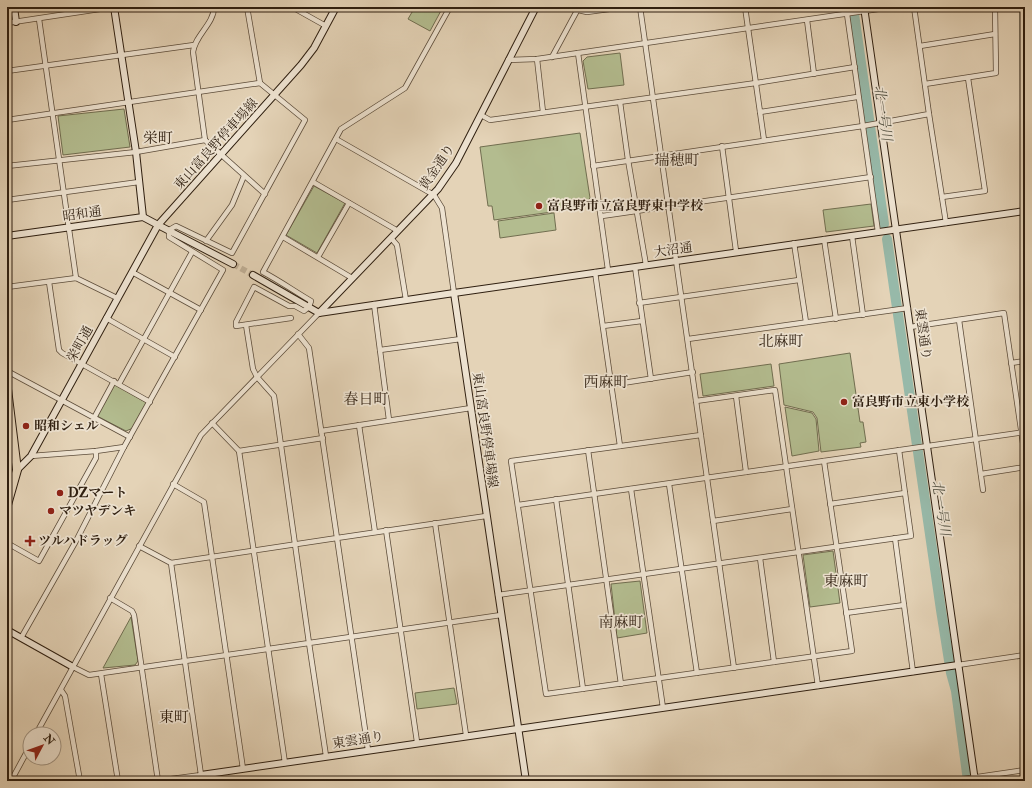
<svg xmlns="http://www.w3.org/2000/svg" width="1032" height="788" viewBox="0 0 1032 788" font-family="'IM FELL Double Pica','Noto Serif JP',serif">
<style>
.green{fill:#b3bc8f;stroke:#716e50}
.water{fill:#97b9a9;stroke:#6d7b6c}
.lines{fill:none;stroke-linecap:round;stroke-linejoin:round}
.shore{stroke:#636c5c;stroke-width:1}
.river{stroke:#97b9a9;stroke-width:10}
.secondary-tunnel{stroke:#c0af96;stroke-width:6;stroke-dasharray:6 3;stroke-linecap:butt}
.street-casing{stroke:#5c4c3a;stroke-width:6}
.secondary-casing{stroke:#2f1f10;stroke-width:8}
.highway-casing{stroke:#2f1f10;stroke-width:10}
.street{stroke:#ede2d0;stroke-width:4.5}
.secondary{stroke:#ede2d0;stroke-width:6}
.highway{stroke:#e4d3b7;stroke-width:8}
.poi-dot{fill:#8f2418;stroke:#ede2d0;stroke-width:1.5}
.labels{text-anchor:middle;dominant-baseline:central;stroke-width:3.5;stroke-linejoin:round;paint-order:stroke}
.street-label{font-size:13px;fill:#2f1f10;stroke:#ede2d0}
.poi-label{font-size:13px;font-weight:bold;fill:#2f1f10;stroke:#ede2d0;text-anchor:start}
.water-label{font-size:14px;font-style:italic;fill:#4e4d3e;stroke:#ede2d0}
.quarter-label{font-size:15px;fill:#2f1f10;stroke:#ede2d0}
</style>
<rect width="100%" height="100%" fill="#e4d3b7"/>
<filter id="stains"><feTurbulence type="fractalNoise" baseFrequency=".005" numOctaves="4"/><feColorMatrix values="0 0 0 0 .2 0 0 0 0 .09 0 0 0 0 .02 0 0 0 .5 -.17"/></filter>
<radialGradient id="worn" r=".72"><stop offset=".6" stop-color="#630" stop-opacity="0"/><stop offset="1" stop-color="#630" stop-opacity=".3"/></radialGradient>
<!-- green -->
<g class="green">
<path d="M415,7H443L430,31L408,19Z"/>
<path d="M620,53L624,85L588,89L583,61L587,57Z"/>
<path d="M124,109L130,147L63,155L58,116Z"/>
<path d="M580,133L590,198L581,208L494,220L492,206H488L480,147Z"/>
<path d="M314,186L345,203L317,253L286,235Z"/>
<path d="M871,204L874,226L826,232L823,210Z"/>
<path d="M554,213L556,230L500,238L498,221Z"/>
<path d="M850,353L860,422H863L866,442L860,443L861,447L821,452L817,418L813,412L784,405L779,364Z"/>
<path d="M771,364L774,386L703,396L700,374Z"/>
<path d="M114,384L147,403L133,428L126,431L97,416Z"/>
<path d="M785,407L812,413L816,419L819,451L792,456Z"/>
<path d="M833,551L840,603L810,607L803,555Z"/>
<path d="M640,581L647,633L617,638L611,584Z"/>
<path d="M131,617L138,661L135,665L103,668Z"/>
<path d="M454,688L457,704L417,709L415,693Z"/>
</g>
<!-- water -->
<path class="water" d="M1020,7H1025V259L1021,225Z"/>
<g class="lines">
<!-- shore -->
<path class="shore" d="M1024,7L1025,207"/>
<!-- river -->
<g class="river">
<path d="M853,7L884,224"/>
<path d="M887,239L941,610L951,673L956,691L968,781"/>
</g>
<!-- secondary-tunnel -->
<path class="secondary-tunnel" d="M233,264L253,275"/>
<defs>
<g id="street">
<path d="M247,7L260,83"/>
<path d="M292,7L326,26"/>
<path d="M640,7L734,668"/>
<path d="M745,7L764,140"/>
<path d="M846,7L878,232"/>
<path d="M578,10L587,12L624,7"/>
<path d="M39,19L76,278"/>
<path d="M807,20L814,74"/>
<path d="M7,23L113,7"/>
<path d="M920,46L995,34"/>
<path d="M578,53L608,270"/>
<path d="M552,57L579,7"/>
<path d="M537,59L543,112"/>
<path d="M508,60L537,59L892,7"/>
<path d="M7,71L194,45"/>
<path d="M925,84L996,73L995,7"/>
<path d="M620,102L628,160L646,265"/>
<path d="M760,112L857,97"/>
<path d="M929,114L946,223"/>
<path d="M481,115L490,120L756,83L855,67"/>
<path d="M7,120L260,83L305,120L232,253L176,226L169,230V237L223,270L124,447L76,541L21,638"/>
<path d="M336,139L434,195L442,208L454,293"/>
<path d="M205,140L193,52C195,35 214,24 214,7"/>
<path d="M722,146L736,251"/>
<path d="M7,166L136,152L205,140L265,194"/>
<path d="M593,166L863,126L929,114L914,7"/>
<path d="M313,182L398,231"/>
<path d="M942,197L985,191L968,78"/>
<path d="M7,200L139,182"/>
<path d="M602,216L871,177"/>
<path d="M852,236L863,315"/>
<path d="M283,237L352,278"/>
<path d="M391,238L397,245L406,300"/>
<path d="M824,239L836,319"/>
<path d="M206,241L232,205L244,176"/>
<path d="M794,243L806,322"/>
<path d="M318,257L349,203"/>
<path d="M635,267L651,379"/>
<path d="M132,272L201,310"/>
<path d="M595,272L620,446"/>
<path d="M49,282L59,350L62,353L150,402"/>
<path d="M7,287L76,278L117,298"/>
<path d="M639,303L799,280"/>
<path d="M374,304L389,420"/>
<path d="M106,318L175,357"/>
<path d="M291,318L236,326V322L254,287L289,306H295L304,311L309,307L311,301C294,291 280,281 263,272L341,129L405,88L450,7"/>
<path d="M959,320L983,490"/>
<path d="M603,326L642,321"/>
<path d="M910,327L1004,313L1025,457"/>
<path d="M688,339L908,308"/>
<path d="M380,350L461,339"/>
<path d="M1011,363L1025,361"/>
<path d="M7,371L130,437"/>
<path d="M119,384L192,252"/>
<path d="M610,385L693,372"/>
<path d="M736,396L746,472"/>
<path d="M696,401L775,390L818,686"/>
<path d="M94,418L114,381"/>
<path d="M212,423L239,451L285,763"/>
<path d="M359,425L375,532"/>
<path d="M321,431L471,408"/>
<path d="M701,435L511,461L546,694L852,651L824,461"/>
<path d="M588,450L621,684"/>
<path d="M239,451L323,438"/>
<path d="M31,456L96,451L124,447"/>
<path d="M981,474L1025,467"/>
<path d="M173,484L204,502L243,769"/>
<path d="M669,484L697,673"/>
<path d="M631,489L663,708"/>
<path d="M556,499L583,689"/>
<path d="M830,504L905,493"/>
<path d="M518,505L1025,432"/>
<path d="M713,521L792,509"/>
<path d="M435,523L466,735"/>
<path d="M386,530L417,742"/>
<path d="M895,538L913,672"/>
<path d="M7,543L39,561L96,458V451"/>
<path d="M139,546L171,563L337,538L309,348L298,334"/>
<path d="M760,558L774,662"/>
<path d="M498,595L911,536L899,450"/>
<path d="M110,598L132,611L134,615L158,781"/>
<path d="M846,613L904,605"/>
<path d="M958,665L1025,655"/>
<path d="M73,667L89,675L309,643L274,396L257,377L253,369L246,325"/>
<path d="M101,674L118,781"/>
<path d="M61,690L65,696L80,781"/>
<path d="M36,734L201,435L319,313"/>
<path d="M368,750L337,538L486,516"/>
<path d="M326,756L309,643L501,615"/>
<path d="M11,781L30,746"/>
<path d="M156,781L201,775L171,563"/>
<path d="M950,781L1025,770"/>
</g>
<g id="secondary">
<path d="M14,7L16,22"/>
<path d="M114,7L136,152L143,217"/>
<path d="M864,7L975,781"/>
<path d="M7,236L143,217L158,225L31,456L17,470"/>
<path d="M233,264L158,225L301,65L314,48L336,7"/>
<path d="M253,275L319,313L454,293L526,781"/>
<path d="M454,293L1025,211"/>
<path d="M319,313L438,189L456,163L536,7"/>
<path d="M7,630L73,667"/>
<path d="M201,775L958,665"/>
</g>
<path id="highway" d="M7,389L17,470L7,505"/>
</defs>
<!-- street casing -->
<use href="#street" class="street-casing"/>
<!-- secondary casing -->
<use href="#secondary" class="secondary-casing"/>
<!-- highway casing -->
<use href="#highway" class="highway-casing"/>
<!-- street -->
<use href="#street" class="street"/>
<!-- secondary -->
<use href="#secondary" class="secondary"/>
<!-- highway -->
<use href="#highway" class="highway"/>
</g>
<!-- markers -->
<g class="poi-dot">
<circle cx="539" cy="206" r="4"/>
<circle cx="844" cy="402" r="4"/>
<circle cx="26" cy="426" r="4"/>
<circle cx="60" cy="493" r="4"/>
<circle cx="51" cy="511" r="4"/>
<path d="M28 535h4v4h4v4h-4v4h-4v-4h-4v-4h4z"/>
</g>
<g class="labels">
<!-- street labels -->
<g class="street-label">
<text transform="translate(216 144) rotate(-48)">東山富良野停車場線</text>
<text transform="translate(437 167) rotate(-56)">黄金通り</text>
<text transform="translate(82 214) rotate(-8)">昭和通</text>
<text transform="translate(673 250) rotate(-8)">大沼通</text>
<text transform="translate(923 334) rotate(82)">東雲通り</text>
<text transform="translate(80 344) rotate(-61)">栄町通</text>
<text transform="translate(485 430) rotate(82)">東山富良野停車場線</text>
<text transform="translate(358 740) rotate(-9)">東雲通り</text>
</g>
<!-- poi labels -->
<g class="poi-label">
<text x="547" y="206">富良野市立富良野東中学校</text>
<text x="852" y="402">富良野市立東小学校</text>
<text x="34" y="426">昭和シェル</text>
<text x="68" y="493">DZマート</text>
<text x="59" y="511">マツヤデンキ</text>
<text x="38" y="541">ツルハドラッグ</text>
</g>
<!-- water labels -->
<g class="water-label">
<text transform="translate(883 113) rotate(82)">北一号川</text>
<text transform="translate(941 508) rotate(81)">北一号川</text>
</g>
<!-- quarter labels -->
<g class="quarter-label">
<text x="158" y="138">栄町</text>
<text x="677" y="160">瑞穂町</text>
<text x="781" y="341">北麻町</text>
<text x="606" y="382">西麻町</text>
<text x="366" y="399">春日町</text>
<text x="846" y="581">東麻町</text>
<text x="621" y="622">南麻町</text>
<text x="174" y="717">東町</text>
</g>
</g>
<!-- margin -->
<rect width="1032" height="788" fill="none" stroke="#e4d3b7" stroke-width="24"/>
<rect x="8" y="8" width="1016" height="772" fill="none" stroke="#2f1f10" stroke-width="2"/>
<rect x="12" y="12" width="1008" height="764" fill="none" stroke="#2f1f10"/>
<!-- north arrow -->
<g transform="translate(42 746) rotate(49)"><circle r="19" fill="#ede2d0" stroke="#a19483"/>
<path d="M0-3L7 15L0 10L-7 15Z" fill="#8f2418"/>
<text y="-6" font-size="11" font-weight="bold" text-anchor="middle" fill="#2f1f10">N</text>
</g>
<rect width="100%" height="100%" filter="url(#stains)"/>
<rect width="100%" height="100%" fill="url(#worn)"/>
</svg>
